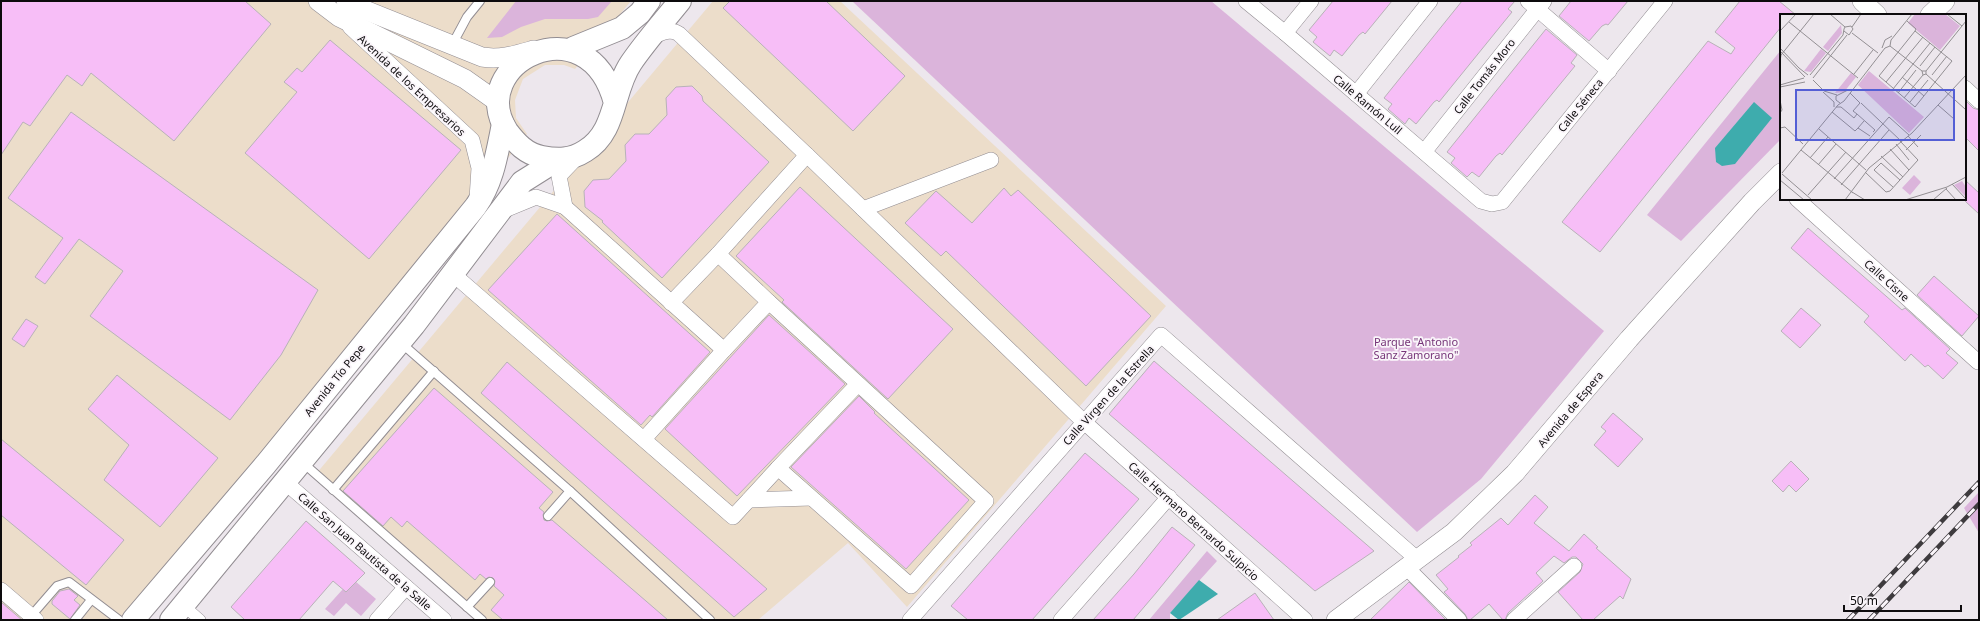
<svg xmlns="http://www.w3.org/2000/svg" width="1980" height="621" viewBox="0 0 1980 621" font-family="'Noto Sans',sans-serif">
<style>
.industrial{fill:#ecddca}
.green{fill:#dbb4db}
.water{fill:#3eacad}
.building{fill:#f7bef7;stroke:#b8b2b8}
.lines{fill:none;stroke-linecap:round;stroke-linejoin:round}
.service-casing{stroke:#928d92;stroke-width:10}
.pedestrian-casing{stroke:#928d92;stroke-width:12}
.minor-casing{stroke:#928d92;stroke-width:16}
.tertiary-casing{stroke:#928d92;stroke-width:20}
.primary-casing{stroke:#928d92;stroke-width:24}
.service{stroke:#fff;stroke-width:8}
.pedestrian{stroke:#fff;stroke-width:11}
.minor{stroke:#fff;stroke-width:15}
.tertiary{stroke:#fff;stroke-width:19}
.primary{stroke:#fff;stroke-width:22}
.rail-casing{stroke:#3e3b3e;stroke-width:4.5}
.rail{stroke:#faf5fa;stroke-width:3;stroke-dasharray:9;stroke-linecap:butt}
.labels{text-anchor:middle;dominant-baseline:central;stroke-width:3.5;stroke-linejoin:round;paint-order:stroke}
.street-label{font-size:11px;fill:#0d0b0d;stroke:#faf5fa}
.park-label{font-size:11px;fill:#763578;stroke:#faf5fa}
.inset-road{fill:none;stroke:#938f93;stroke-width:1}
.view{fill:#545fd5;fill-opacity:0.15;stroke:#545fd5;stroke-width:2}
.inset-edge{fill:none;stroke:#0d0b0d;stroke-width:2}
</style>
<rect width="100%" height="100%" fill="#ede7ed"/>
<!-- industrial -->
<g class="industrial">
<path d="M1,1H631L575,69L564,65H545L523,79L515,100L516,118L527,134L391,306L129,620H1Z"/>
<path d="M713,1H840L1166,306L907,607L848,543L758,620H475L316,474Z"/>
</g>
<!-- green -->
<g class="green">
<path d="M516,1H612L598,17L588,19H545L521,27L502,37L487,38Z"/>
<path d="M852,1H1211L1604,331L1481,479L1417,532Z"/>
<path d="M1781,50V139L1681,241L1647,215Z"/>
<path d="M1979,492V533L1964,508Z"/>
<path d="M1207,551L1217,561L1170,613V620H1149Z"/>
<path d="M355,581L376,599L361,616L346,603L334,616L325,609L343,589Z"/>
</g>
<!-- water -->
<g class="water">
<path d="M1754,102L1772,118L1735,164L1722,166L1716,162L1715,148Z"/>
<path d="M1199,580L1218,594L1179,620L1170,613Z"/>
</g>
<!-- building -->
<g class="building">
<path d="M1,1H245L271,24L174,141L91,73L82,86L67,75L30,126L23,122L1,155Z"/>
<path d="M730,1H826L905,76L853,131L723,8Z"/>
<path d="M1333,1H1392L1365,34L1363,32L1359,35L1342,56L1334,50L1330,56L1313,42L1317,37L1309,30Z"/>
<path d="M1462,1H1515L1508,9L1512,12L1439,102L1437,100L1434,102L1416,124L1409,118L1405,124L1388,109L1392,104L1384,98Z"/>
<path d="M1571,1H1628L1608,25L1606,24L1602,26L1589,41L1559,16Z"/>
<path d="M1740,1H1779L1796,15H1781V27L1600,252L1562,222L1708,41L1731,54L1735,48L1715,32Z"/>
<path d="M1546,29L1577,55L1571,63L1575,66L1502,155L1500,153L1496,156L1479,177L1472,172L1467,177L1451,163L1455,158L1447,152Z"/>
<path d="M330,40L461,150L369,259L245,153L297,92L284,82L297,68L302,72Z"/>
<path d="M692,86L702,96L703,101L769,162L662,278L602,222L603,221L585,207L584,191L593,180L609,179L626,161L625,145L635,134H649L667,115L666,98L676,87Z"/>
<path d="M1965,100L1973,108L1979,110V151L1965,137Z"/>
<path d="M71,112L318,290L281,355L230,420L90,316L123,271L79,239L45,284L35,277L63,238L8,198Z"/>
<path d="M1965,180L1979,193V214L1965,201Z"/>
<path d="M800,187L953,329L888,399L782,302L784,300L736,256Z"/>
<path d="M1004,188L1011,196L1018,190L1151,316L1086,386L946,251L941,256L905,223L936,191L972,223Z"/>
<path d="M557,214L710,352L652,417L650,415L641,425L488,290Z"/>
<path d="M1808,228L1902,310L1905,308L1950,349L1946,353L1958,363L1943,379L1928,365L1925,367L1911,354L1905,361L1864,322L1869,316L1791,248Z"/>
<path d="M1934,276L1979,316L1962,336L1917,295Z"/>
<path d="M1801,308L1821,325L1800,348L1781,331Z"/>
<path d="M769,315L845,384L737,496L665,429Z"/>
<path d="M26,319L38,326L24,347L12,339Z"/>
<path d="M1154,361L1374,551L1315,591L1109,414Z"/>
<path d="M507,362L767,589L734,617L481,393Z"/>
<path d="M117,375L218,458L160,527L104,480L129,445L88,409Z"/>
<path d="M434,388L553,492L539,508L544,512L543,515L544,520L547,521L552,520L668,620H503L491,610L504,595L494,586L495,581L493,578L489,577L486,579L480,574L475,580L407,521L402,527L391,517L383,526L343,491Z"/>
<path d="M859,396L875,412L874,413L969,500L906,569L791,467Z"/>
<path d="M1613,413L1643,439L1618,467L1594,445L1606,431L1601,427Z"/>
<path d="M1,439L124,540L86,585L1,515Z"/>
<path d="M1085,453L1139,499L1032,620H968L951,606Z"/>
<path d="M1791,461L1809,479L1796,492L1789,485L1783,492L1772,481Z"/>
<path d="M1535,495L1548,507L1534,523L1569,551L1584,534L1598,547L1596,548L1631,579L1623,599L1620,596L1593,620H1583L1558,592L1580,572L1583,564L1576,557H1572L1564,563L1554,556L1536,573L1543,581L1508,613L1505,620H1503L1489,604L1470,620H1468L1465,614L1444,592L1448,589L1436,575L1459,557L1458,556L1472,545L1470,543L1501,518L1508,525Z"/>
<path d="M306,521L365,573L346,592L333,581L299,620H245L231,607Z"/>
<path d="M1172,527L1195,545L1156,593L1133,620H1093L1134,574Z"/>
<path d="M1409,582L1446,620H1370Z"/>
<path d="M69,589L78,596L74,600L80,605L70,619L52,604V601L60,591Z"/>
<path d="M1255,593L1274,620H1217Z"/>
<path d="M1,602L22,620H1Z"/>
</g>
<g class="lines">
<defs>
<g id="service">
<path d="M452,45L467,17L480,1"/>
<path d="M400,342L570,491L710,620"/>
<path d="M302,462L482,620"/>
<path d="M333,490L434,371"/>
<path d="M548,516L570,491"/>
<path d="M467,607L490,582"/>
<path d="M31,616L57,586L69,582L119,620"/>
<path d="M75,620L91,600"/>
</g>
<path id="pedestrian" d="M184,606L200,620"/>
<g id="minor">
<path d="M1246,1L1285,33L1481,201L1492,204L1502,202L1665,1"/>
<path d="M1528,1L1609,71"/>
<path d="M350,27L472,140L479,168L477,199"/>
<path d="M1285,33L1311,1"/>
<path d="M1965,88L1979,101"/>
<path d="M1356,94L1430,1"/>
<path d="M1424,152L1544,1"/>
<path d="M807,155L1083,421L1305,620"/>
<path d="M1797,199L1978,362"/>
<path d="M565,207L559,176L578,156"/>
<path d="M863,209L991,160"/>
<path d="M500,212L536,197L565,207L724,350L769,302L718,254L807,155L679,34C671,28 662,33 653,36"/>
<path d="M453,274L733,517L778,468"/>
<path d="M769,302L986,501L911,586L778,468L858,384"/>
<path d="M671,303L718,254"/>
<path d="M644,439L724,350"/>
<path d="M285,482L444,620"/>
<path d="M749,500L811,498"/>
<path d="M1407,568L1459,620"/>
<path d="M1,590L36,620"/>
<path d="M377,620L406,587"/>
<path d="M910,620L1161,335L1417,559"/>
<path d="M1061,620L1169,497"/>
<path d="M1514,620L1574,566"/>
</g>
<g id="tertiary">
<path d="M318,1L339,17L465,79L499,103"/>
<path d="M346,1L350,4L482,57C501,60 516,55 534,50"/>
<path d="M1862,1L1877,15"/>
<path d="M1930,15L1945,1"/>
<path d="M1336,620L1454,532L1515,473L1629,339L1752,202L1781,173"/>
</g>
<g id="primary">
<path d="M573,48L622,28L640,13L649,1"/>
<path d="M615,103C588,0 464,64 507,131C516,143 526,154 542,157C558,160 571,160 585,151C617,132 612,91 631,63C646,41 664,21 680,1"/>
<path d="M133,620L266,464L476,206C493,182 497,153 503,124"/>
<path d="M171,620L414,325L522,182L557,160"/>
</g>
</defs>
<!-- service casing -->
<use href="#service" class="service-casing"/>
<!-- pedestrian casing -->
<use href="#pedestrian" class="pedestrian-casing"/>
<!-- minor casing -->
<use href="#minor" class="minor-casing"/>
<!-- tertiary casing -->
<use href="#tertiary" class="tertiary-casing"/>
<!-- primary casing -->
<use href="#primary" class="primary-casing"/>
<!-- service -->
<use href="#service" class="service"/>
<!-- pedestrian -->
<use href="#pedestrian" class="pedestrian"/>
<!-- minor -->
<use href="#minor" class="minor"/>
<!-- tertiary -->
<use href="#tertiary" class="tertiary"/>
<!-- primary -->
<use href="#primary" class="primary"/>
<defs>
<g id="rail">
<path d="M1848,620L1979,482"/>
<path d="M1869,620L1979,504"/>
</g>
</defs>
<!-- rail casing -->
<use href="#rail" class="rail-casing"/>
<!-- rail -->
<use href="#rail" class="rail"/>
</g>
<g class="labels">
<!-- street labels -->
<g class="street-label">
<text transform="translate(1484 76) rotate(-52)">Calle Tomás Moro</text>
<text transform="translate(412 85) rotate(43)">Avenida de los Empresarios</text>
<text transform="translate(1368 104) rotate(40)">Calle Ramón Lull</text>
<text transform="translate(1580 105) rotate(-51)">Calle Séneca</text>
<text transform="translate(1887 280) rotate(42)">Calle Cisne</text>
<text transform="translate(334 380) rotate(-51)">Avenida Tío Pepe</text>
<text transform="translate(1108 395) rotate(-48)">Calle Virgen de la Estrella</text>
<text transform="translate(1570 409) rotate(-50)">Avenida de Espera</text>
<text transform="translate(1194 521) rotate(42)">Calle Hermano Bernardo Sulpicio</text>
<text transform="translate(365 551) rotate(41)">Calle San Juan Bautista de la Salle</text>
</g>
<!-- park labels -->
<g class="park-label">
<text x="1416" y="341">Parque "Antonio<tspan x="1416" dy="13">Sanz Zamorano"</tspan></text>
</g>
</g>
<!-- overview -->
<g transform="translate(1780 14)">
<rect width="186" height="186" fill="#ede7ed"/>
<path d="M135,0H165L180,12L160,36L128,9ZM61,11L62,19L48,37L43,33ZM41,35L46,39L31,58L24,57ZM89,57L144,103L129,119L78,71ZM71,59L76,63L64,78L55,79ZM134,161L141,168L130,181L122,174ZM182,167L186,173V183L174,171Z" fill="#dbb4db"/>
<path class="inset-road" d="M50,0L65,13M167,0L182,12M127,7L136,15L135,17M9,8L78,64M72,13L81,0M0,17L16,0M135,17L172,47L135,93L99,62ZM72,19L98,39M110,32L142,57M0,34L19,54L28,61M102,34L105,26L112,22M0,37L25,63M0,47L1,41L34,0M140,52L155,33M146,57L186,7M74,60L93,36M146,60L185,95M30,61L63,21L64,15L65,13L71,12L73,15L69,21L64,17M152,61L167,42M122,63L144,82M33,64L67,21M33,66L44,77L57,81M106,68L143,23M0,71L24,64M0,73L25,68M113,75L150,29M43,78L54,88V93M118,79L136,56M124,84L143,61L146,60V57H142L143,61M0,86L2,96L0,99M130,88L148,66M60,89L56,86V82L68,76M81,89L121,127M158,91L174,105M56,93H61L74,104L77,100L73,97L80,89L70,79M52,98L75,117L78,114M77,100L95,116L93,118M84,107L78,114L90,122M0,114L5,113L23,130M39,115L86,156M128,122L138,133M116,130L129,146M110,135L129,156M21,136L73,179M126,136L141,121M101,142L123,163M30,144L48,123M38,151L56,130M85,158L106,178L110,177L138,146L120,127M2,159L58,91L64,87L105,34L110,32L111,26L132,0M2,160L32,186M54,165L109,103L129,121M0,166L24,186M172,170L186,185M61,171L109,116M113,173L94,156L101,149L120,166M166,175L176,186M72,178L85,186M28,181L66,138M65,186L89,154L132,119L186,61M125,186L167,173L186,163M153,186L167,174"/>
<path class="view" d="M16,76H174V126H16Z"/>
<rect width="186" height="186" class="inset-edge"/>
</g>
<!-- border -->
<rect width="1980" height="621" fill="none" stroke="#0d0b0d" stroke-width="4"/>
<!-- scale -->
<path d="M1844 605v6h117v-6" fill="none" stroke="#0d0b0d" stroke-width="2"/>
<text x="1850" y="605" font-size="12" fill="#0d0b0d" stroke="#faf5fa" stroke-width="3" paint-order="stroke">50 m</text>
</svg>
